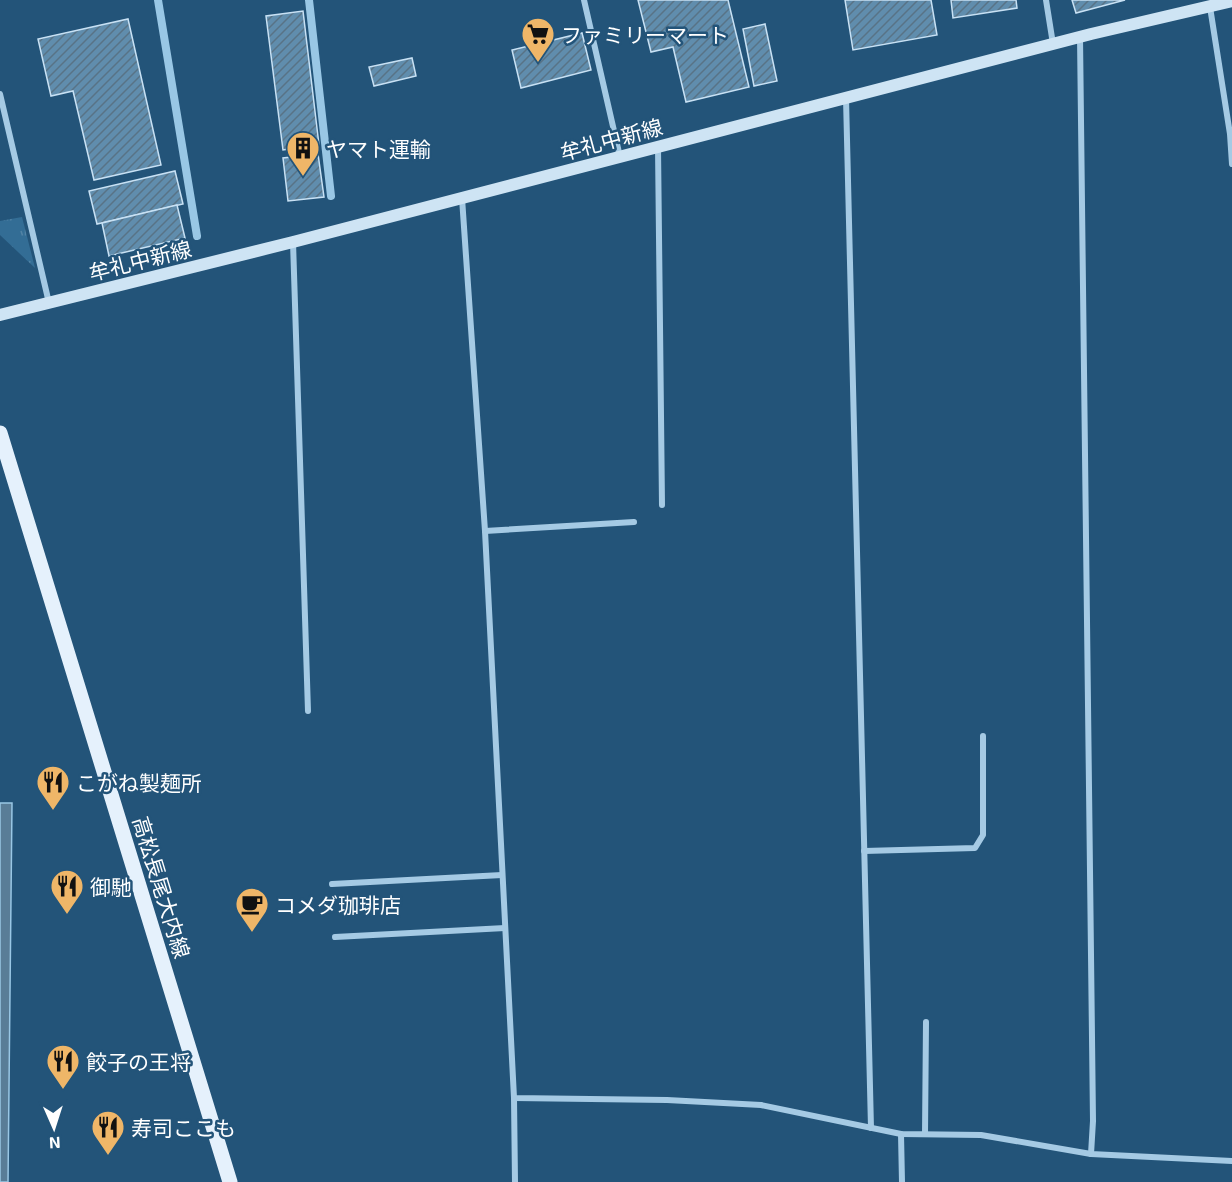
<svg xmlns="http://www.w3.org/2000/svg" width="1232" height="1182" viewBox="0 0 1232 1182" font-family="'Exo 2','Noto Sans JP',sans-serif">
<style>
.grass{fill:url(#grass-tufts)}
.water{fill:#597d97;stroke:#99c7e5;stroke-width:1.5}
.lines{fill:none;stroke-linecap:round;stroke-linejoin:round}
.stream{stroke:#99c7e5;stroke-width:8}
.building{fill:url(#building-hatch);stroke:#c8e1f4;stroke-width:1.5}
.minor{stroke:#a5cae4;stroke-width:6}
.secondary{stroke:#cee4f4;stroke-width:12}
.primary{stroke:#e5f1fc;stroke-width:15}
.labels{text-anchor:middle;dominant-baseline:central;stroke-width:5;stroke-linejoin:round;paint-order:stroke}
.poi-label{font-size:21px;fill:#fff;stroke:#235479;text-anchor:start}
.street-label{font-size:21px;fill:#fff;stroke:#235479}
</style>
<defs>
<pattern id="grass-tufts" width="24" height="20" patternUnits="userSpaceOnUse" patternTransform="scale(1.5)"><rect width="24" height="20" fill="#336d95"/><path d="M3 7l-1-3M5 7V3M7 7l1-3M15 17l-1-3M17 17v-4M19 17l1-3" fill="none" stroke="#5283a5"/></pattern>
<pattern id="building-hatch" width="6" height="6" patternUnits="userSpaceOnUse" patternTransform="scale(1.5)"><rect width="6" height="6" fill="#608dad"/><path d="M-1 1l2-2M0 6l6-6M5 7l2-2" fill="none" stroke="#587386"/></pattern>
</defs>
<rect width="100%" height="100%" fill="#235479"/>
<!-- grass -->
<path class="grass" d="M22,217L35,268L0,235V221Z"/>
<!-- water -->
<path class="water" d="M0,803H12L8,1182H0Z"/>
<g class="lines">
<!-- stream -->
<g class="stream">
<path d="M158,0L197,236"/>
<path d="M309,0L331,196"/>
</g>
</g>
<!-- building -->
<g class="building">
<path d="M638,0H728L749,87L686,102L673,47L651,52Z"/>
<path d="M845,0H931L937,35L853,50Z"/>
<path d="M951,0H1016L1017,8L953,18Z"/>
<path d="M1072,0H1125L1076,13Z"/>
<path d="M303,11L319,145L283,150L266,16Z"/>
<path d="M128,19L161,165L94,180L73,91L51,96L38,39Z"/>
<path d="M765,24L777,81L754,86L743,29Z"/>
<path d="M582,33L591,70L521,88L512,50Z"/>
<path d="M412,58L416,76L374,86L369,67Z"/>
<path d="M318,154L324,197L288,201L283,158Z"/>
<path d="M175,171L183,204L97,224L89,191Z"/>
<path d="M177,205L185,238L109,256L102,223Z"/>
</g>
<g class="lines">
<!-- minor -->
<g class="minor">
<path d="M584,0L620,157"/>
<path d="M1046,0L1053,44"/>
<path d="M1210,7L1230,134L1232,164"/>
<path d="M1080,37L1093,1121L1091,1154"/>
<path d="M0,94L49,303"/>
<path d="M846,98L871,1128"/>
<path d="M658,147L662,505"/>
<path d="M462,198L485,531L514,1098L667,1100L761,1105L901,1134L981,1135L1091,1154L1232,1161"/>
<path d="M293,242L308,711"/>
<path d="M485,531L634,522"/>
<path d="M864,851L975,848L983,835V736"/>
<path d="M332,884L502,875"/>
<path d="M335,937L505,928"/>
<path d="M514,1098L515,1182"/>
<path d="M901,1134L902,1182"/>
<path d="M925,1134L926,1022"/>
</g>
<!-- secondary -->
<path class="secondary" d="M0,315L293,242L1091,34L1232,1"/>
<!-- primary -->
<path class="primary" d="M0,433L230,1182"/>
</g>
<!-- icons -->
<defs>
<symbol id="supermarket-pin" viewBox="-11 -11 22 30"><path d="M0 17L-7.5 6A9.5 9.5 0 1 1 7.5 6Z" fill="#efb668" stroke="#235479"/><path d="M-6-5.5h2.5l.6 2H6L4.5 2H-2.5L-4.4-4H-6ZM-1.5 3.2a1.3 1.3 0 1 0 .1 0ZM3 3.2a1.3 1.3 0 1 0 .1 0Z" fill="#111"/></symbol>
<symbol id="building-pin" viewBox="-11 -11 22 30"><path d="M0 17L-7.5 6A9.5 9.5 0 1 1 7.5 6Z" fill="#efb668" stroke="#235479"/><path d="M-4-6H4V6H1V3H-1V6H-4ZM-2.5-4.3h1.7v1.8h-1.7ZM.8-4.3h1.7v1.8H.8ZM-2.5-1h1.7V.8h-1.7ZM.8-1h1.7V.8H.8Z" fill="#111"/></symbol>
<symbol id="restaurant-pin" viewBox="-11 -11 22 30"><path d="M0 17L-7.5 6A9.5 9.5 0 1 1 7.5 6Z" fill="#efb668" stroke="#235479"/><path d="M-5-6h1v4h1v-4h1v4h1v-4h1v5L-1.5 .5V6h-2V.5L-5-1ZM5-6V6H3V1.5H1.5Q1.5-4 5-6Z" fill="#111"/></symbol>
<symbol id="cafe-pin" viewBox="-11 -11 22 30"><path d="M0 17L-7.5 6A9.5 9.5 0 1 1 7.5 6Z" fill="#efb668" stroke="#235479"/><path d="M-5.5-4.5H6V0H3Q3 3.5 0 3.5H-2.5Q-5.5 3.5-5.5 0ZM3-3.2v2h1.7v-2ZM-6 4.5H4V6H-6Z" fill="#111"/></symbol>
</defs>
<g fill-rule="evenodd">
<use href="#supermarket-pin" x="519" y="15" width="38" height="52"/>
<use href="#building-pin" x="284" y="129" width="38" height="52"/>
<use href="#restaurant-pin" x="34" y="763" width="38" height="52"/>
<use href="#restaurant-pin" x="48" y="867" width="38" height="52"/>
<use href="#cafe-pin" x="233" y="885" width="38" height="52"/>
<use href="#restaurant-pin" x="44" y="1042" width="38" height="52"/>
<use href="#restaurant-pin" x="89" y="1108" width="38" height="52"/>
</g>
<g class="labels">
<!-- poi labels -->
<g class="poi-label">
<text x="561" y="34">ファミリーマート</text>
<text x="326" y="148">ヤマト運輸</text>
<text x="76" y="782">こがね製麺所</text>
<text x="90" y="886">御馳</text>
<text x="275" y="904">コメダ珈琲店</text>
<text x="86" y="1061">餃子の王将</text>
<text x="131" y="1127">寿司ここも</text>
</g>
<!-- street labels -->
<g class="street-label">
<text transform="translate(611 139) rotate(-15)">牟礼中新線</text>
<text transform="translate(140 260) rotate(-14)">牟礼中新線</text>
<text transform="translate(162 887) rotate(73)">高松長尾大内線</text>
</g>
</g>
<!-- north arrow -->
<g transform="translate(54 1128) rotate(177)" stroke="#235479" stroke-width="4.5" paint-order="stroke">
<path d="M0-4.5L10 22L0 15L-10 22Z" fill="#ffffff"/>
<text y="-9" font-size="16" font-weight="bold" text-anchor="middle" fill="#ffffff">N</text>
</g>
</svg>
